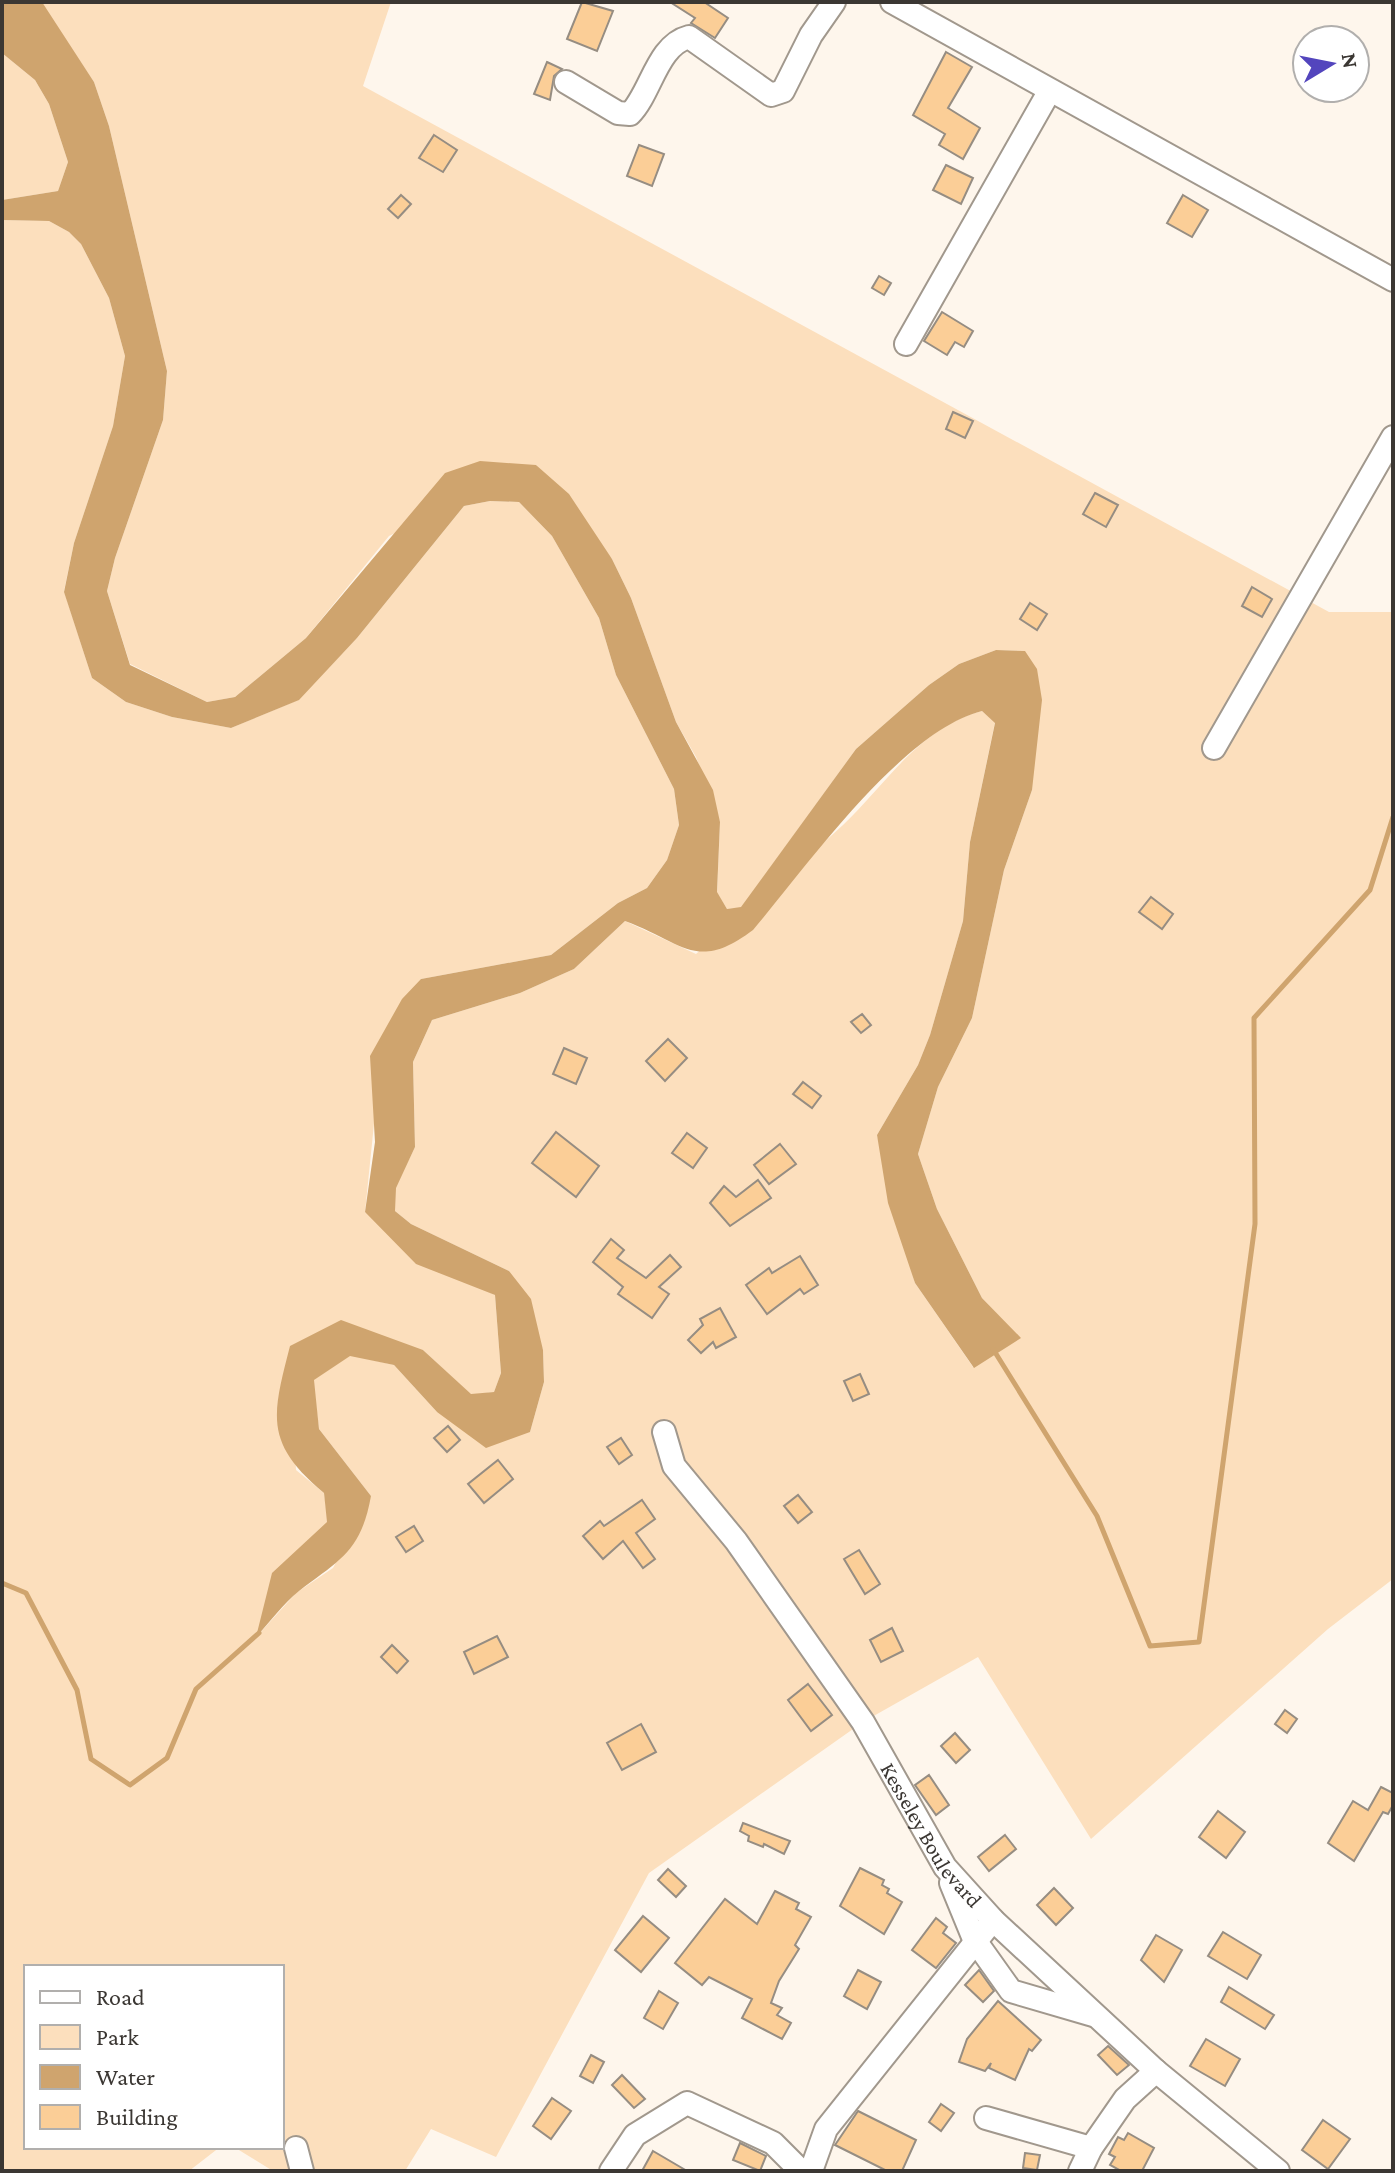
<svg xmlns="http://www.w3.org/2000/svg" width="1395" height="2173" viewBox="0 0 1395 2173" font-family="'Crimson Pro',serif">
<style>
.green{fill:#fcdfbd}
.water{fill:#cfa46e}
.lines{fill:none;stroke-linecap:round;stroke-linejoin:round}
.stream{stroke:#cfa46e;stroke-width:5}
.building{fill:#fbce97;stroke:#968d82;stroke-width:2}
.minor-casing{stroke:#a1988d;stroke-width:26}
.minor{stroke:#fff;stroke-width:22}
.labels{text-anchor:middle;dominant-baseline:central;stroke-width:7;stroke-linejoin:round;paint-order:stroke}
.street-label{font-size:22px;fill:#3b3733;stroke:#fff}
</style>
<rect width="100%" height="100%" fill="#fef6ec"/>
<!-- green -->
<g class="green">
<path d="M391,2L363,86L1329,612H1393V1579L1328,1629L1091,1839L978,1657L863,1722L649,1873L496,2157L431,2129L405,2171H273L234,2147H282V1967H26V2147H220L189,2171H2V220L49,221L69,232L81,244L109,298L125,356L113,426L74,543L64,591L92,678L126,702L172,717L231,728L298,700L357,638L464,506L490,501L519,502L552,536L599,618L616,675L674,789L679,825L667,860L647,888L618,903L551,955L421,979L375,1114L365,1212L461,1278L495,1295L501,1373L494,1392L471,1395L423,1350L290,1346L296,1470L324,1493L328,1522L258,1635L296,1593L333,1568L371,1496L319,1429L313,1380L350,1355L394,1365L437,1412L530,1432L544,1382L543,1350L509,1271L411,1224L395,1211V1188L415,1147L413,1062L432,1020L520,993L574,969L625,921L696,954C745,911 795,869 843,825C887,783 920,727 982,711L995,722L970,842L963,921L930,1035L918,1065L877,1135L915,1283L973,1367L1020,1338L982,1298L937,1209L918,1154L938,1087L972,1018L1004,870L1032,790L1025,651L996,650L959,664L929,685L856,749L741,908L727,909L717,893L720,822L696,757L676,722L631,598L612,559L536,465L389,536L306,638L235,697L207,702L130,664L107,591L115,558L163,420L167,371L109,126L94,82L41,3Z"/>
<path d="M2,53L35,80L49,104L68,162L58,191L2,200Z"/>
</g>
<!-- water -->
<path class="water" d="M2,2H42L94,82L109,126L167,371L163,420L115,558L107,591L130,665L207,702L235,697L306,638L445,473L480,461L536,465L569,494L612,559L631,598L676,722L713,790L720,822L717,892L727,909L741,907L856,749L929,685L959,664L996,650L1025,651L1037,669L1042,700L1032,790L1004,870L972,1018L938,1087L918,1154L937,1209L982,1298L1021,1338L974,1368L915,1283L888,1203L877,1135L918,1065L930,1035L963,921L970,842L995,723L982,711C902,731 807,866 753,930C696,973 683,942 625,921L574,969L520,993L432,1020L413,1062L415,1147L396,1188L395,1211L411,1224L509,1271L531,1299L543,1350L544,1382L530,1432L486,1448L437,1412L394,1365L350,1356L314,1380L319,1429L371,1496C361,1551 341,1559 299,1591C283,1604 270,1622 256,1637L272,1573L327,1522L324,1493C264,1443 272,1416 290,1346L341,1320L423,1350L471,1394L494,1392L501,1373L495,1295L416,1264L365,1212L375,1142L370,1056L402,999L421,979L551,955L618,903L647,888L667,860L679,825L674,789L616,675L599,618L552,536L519,502L490,501L464,506L357,638L299,700L231,728L172,717L126,702L92,678L64,592L74,543L113,426L125,356L109,298L81,244L69,232L49,221L2,220V200L58,191L68,162L49,104L35,80L2,53Z"/>
<g class="lines">
<!-- stream -->
<g class="stream">
<path d="M993,1349L1097,1516L1150,1646L1199,1642L1255,1224L1254,1018L1370,890L1393,817"/>
<path d="M2,1583L26,1593L77,1690L91,1759L130,1785L167,1758L196,1689L259,1633"/>
</g>
</g>
<!-- building -->
<g class="building">
<path d="M582,2L613,11L597,51L567,39Z"/>
<path d="M670,2H704L728,18L715,38L691,23L695,18Z"/>
<path d="M946,52L972,67L948,108L980,128L963,159L939,145L945,134L913,115Z"/>
<path d="M547,62L562,69L554,76L550,100L534,94Z"/>
<path d="M434,135L457,150L443,172L419,158Z"/>
<path d="M639,145L664,154L652,186L627,176Z"/>
<path d="M946,165L973,178L961,204L933,190Z"/>
<path d="M401,195L411,204L398,218L388,209Z"/>
<path d="M1183,195L1208,210L1192,237L1167,223Z"/>
<path d="M879,276L891,283L884,295L872,288Z"/>
<path d="M942,312L973,331L964,347L955,342L947,355L924,341Z"/>
<path d="M953,412L973,421L965,438L946,429Z"/>
<path d="M1095,493L1118,505L1106,527L1083,514Z"/>
<path d="M1252,587L1272,599L1262,617L1242,606Z"/>
<path d="M1030,603L1047,614L1037,630L1020,619Z"/>
<path d="M1151,897L1173,914L1162,929L1139,912Z"/>
<path d="M862,1014L871,1025L861,1033L851,1022Z"/>
<path d="M668,1039L687,1058L665,1081L646,1061Z"/>
<path d="M564,1048L587,1058L576,1084L553,1074Z"/>
<path d="M803,1082L821,1096L812,1108L793,1094Z"/>
<path d="M556,1132L599,1166L576,1197L532,1163Z"/>
<path d="M687,1133L707,1148L693,1168L672,1153Z"/>
<path d="M780,1144L796,1164L769,1184L754,1165Z"/>
<path d="M758,1180L771,1198L730,1226L710,1203L724,1186L736,1197Z"/>
<path d="M611,1239L624,1250L617,1258L646,1278L670,1255L681,1267L659,1287L669,1294L652,1318L618,1294L623,1287L593,1262Z"/>
<path d="M800,1256L818,1285L804,1294L800,1289L767,1314L746,1285L769,1268L772,1273Z"/>
<path d="M720,1308L736,1337L716,1348L713,1342L701,1353L688,1340L703,1325L700,1319Z"/>
<path d="M860,1374L869,1394L853,1401L844,1381Z"/>
<path d="M448,1426L460,1440L447,1452L434,1438Z"/>
<path d="M621,1438L632,1455L619,1464L607,1447Z"/>
<path d="M498,1460L513,1479L484,1503L468,1484Z"/>
<path d="M798,1495L812,1512L798,1523L784,1506Z"/>
<path d="M642,1500L655,1519L636,1533L655,1559L643,1568L623,1541L603,1559L583,1536L600,1521L604,1526Z"/>
<path d="M414,1526L423,1541L406,1552L396,1537Z"/>
<path d="M859,1550L880,1584L865,1594L844,1559Z"/>
<path d="M892,1628L903,1651L881,1662L870,1640Z"/>
<path d="M497,1636L508,1657L474,1674L464,1652Z"/>
<path d="M392,1645L408,1661L397,1673L381,1657Z"/>
<path d="M808,1684L832,1715L811,1731L788,1700Z"/>
<path d="M1285,1710L1297,1719L1287,1733L1275,1724Z"/>
<path d="M641,1724L656,1752L622,1770L607,1743Z"/>
<path d="M955,1733L970,1750L956,1763L941,1746Z"/>
<path d="M929,1775L949,1805L936,1815L915,1785Z"/>
<path d="M1381,1787L1393,1793V1805L1388,1814L1383,1812L1354,1861L1328,1843L1353,1801L1368,1810Z"/>
<path d="M1218,1811L1245,1832L1226,1858L1199,1837Z"/>
<path d="M743,1823L790,1841L784,1854L764,1844L763,1847L748,1841L749,1836L740,1831Z"/>
<path d="M1005,1835L1016,1849L989,1871L978,1857Z"/>
<path d="M860,1868L884,1880L882,1885L889,1889L887,1893L902,1902L884,1934L840,1906Z"/>
<path d="M668,1869L686,1886L676,1897L658,1880Z"/>
<path d="M1054,1888L1073,1908L1056,1925L1037,1905Z"/>
<path d="M775,1891L799,1903L796,1909L811,1917L795,1945L799,1949L779,1981L771,2003L782,2008L777,2015L791,2023L782,2039L742,2018L752,1999L709,1977L702,1985L675,1963L725,1899L757,1924Z"/>
<path d="M643,1916L669,1938L641,1972L615,1950Z"/>
<path d="M936,1918L947,1927L943,1933L956,1943L936,1968L912,1950Z"/>
<path d="M1223,1932L1261,1955L1247,1979L1208,1956Z"/>
<path d="M1156,1935L1182,1950L1164,1982L1141,1960Z"/>
<path d="M858,1970L881,1982L867,2009L844,1996Z"/>
<path d="M979,1970L994,1991L983,2002L965,1985Z"/>
<path d="M1229,1987L1274,2015L1265,2029L1221,2002Z"/>
<path d="M659,1991L678,2003L663,2029L644,2018Z"/>
<path d="M998,2001L1041,2040L1032,2051L1029,2049L1015,2080L989,2068L991,2063L985,2071L959,2062L967,2039Z"/>
<path d="M1206,2039L1240,2059L1225,2086L1190,2066Z"/>
<path d="M1108,2046L1129,2065L1117,2075L1098,2055Z"/>
<path d="M591,2055L604,2062L593,2083L580,2076Z"/>
<path d="M622,2075L645,2099L634,2108L612,2085Z"/>
<path d="M552,2098L571,2111L551,2139L533,2126Z"/>
<path d="M941,2104L954,2113L941,2131L929,2122Z"/>
<path d="M858,2111L916,2140L902,2171H887L835,2145Z"/>
<path d="M1323,2120L1350,2139L1328,2169L1302,2150Z"/>
<path d="M1128,2133L1154,2148L1142,2171H1121L1110,2165L1115,2157L1109,2154L1118,2137L1124,2140Z"/>
<path d="M740,2143L766,2156L760,2171L733,2160Z"/>
<path d="M653,2151L687,2171H642Z"/>
<path d="M1025,2153L1040,2155L1037,2170L1023,2168Z"/>
</g>
<g class="lines">
<defs>
<g id="minor">
<path d="M892,2L1393,280"/>
<path d="M566,82L618,113L630,114C651,93 657,45 689,37L771,95L783,91L811,35L834,2"/>
<path d="M906,344L1049,92"/>
<path d="M1214,748L1393,437"/>
<path id="s1" d="M664,1432L674,1466L736,1541L863,1722L945,1867L993,1920L1156,2071L1278,2171"/>
<path d="M951,1883L974,1939L1011,1991L1093,2015"/>
<path d="M986,2118L1091,2148L1125,2099L1156,2071"/>
<path d="M296,2148L302,2171"/>
<path d="M611,2171L635,2135L687,2103L773,2143L801,2171"/>
<path d="M811,2171L826,2129L993,1920"/>
<path d="M1080,2171L1091,2148"/>
</g>
</defs>
<!-- minor casing -->
<use href="#minor" class="minor-casing"/>
<!-- minor -->
<use href="#minor" class="minor"/>
</g>
<g class="labels">
<!-- street labels -->
<g class="street-label">
<text stroke="none"><textPath href="#s1" startOffset="486">Kesseley Boulevard</textPath></text>
</g>
</g>
<!-- border -->
<rect width="1395" height="2173" fill="none" stroke="#3b3733" stroke-width="8"/>
<!-- legend -->
<rect x="24" y="1965" width="260" height="184" fill="#ffffff" stroke="#b1afad" stroke-width="2"/>
<rect x="40" y="1991" width="40" height="12" fill="#ffffff" stroke="#b1afad" stroke-width="2"/>
<text x="96" y="2005" font-size="24" fill="#3b3733">Road</text>
<rect x="40" y="2025" width="40" height="24" fill="#fcdfbd" stroke="#b1afad" stroke-width="2"/>
<text x="96" y="2045" font-size="24" fill="#3b3733">Park</text>
<rect x="40" y="2065" width="40" height="24" fill="#cfa46e" stroke="#b1afad" stroke-width="2"/>
<text x="96" y="2085" font-size="24" fill="#3b3733">Water</text>
<rect x="40" y="2105" width="40" height="24" fill="#fbce97" stroke="#b1afad" stroke-width="2"/>
<text x="96" y="2125" font-size="24" fill="#3b3733">Building</text>
<!-- north arrow -->
<g transform="translate(1331 64) rotate(80)"><circle r="38" fill="#ffffff" stroke="#b1afad" stroke-width="2"/>
<path d="M0-6L14 30L0 20L-14 30Z" fill="#5345bd"/>
<text y="-12" font-size="22" font-weight="bold" text-anchor="middle" fill="#3b3733">N</text>
</g>
</svg>
